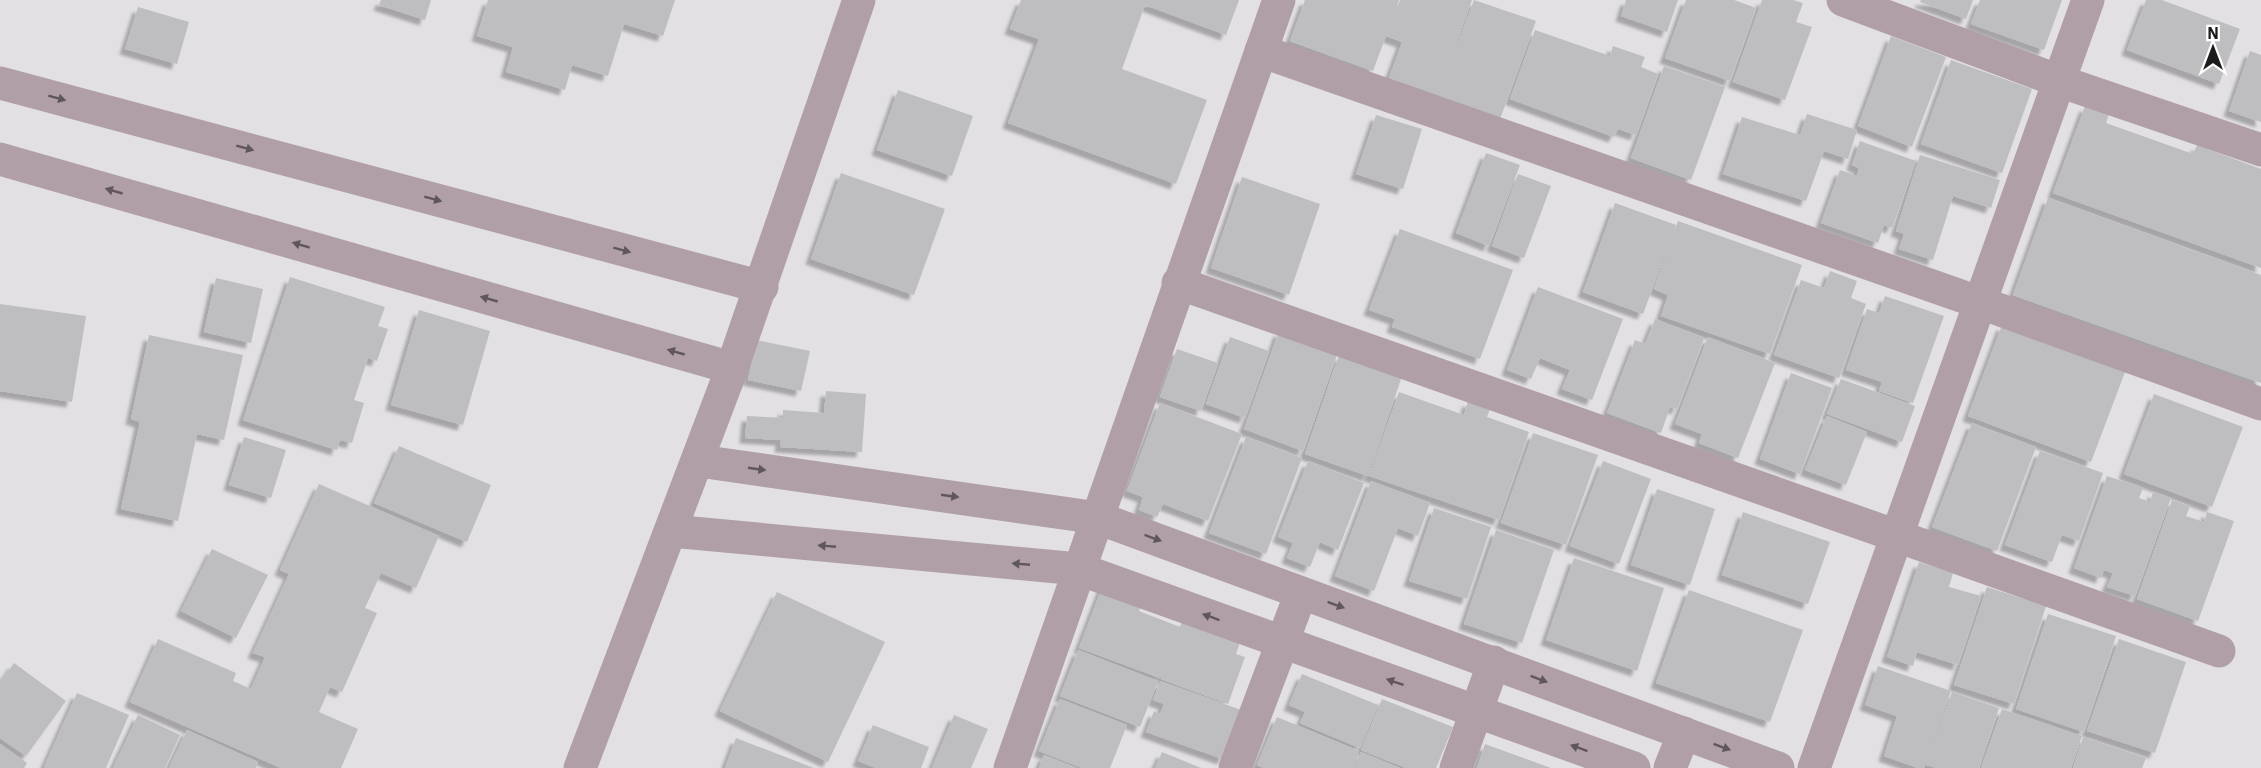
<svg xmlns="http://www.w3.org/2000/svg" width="2261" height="768" viewBox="0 0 2261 768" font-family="'IBM Plex Sans',sans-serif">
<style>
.building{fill:#bebdc0;filter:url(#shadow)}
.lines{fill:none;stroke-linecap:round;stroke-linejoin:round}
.minor{stroke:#b09fa7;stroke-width:33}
.oneway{fill:#5f575b}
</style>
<defs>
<filter id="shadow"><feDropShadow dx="-5.5" dy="5.5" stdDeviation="1.5" flood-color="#0004"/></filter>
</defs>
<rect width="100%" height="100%" fill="#e2e0e3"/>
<!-- building -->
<g class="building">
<path d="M381,0H431L425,20L379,5Z"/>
<path d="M488,0H675L663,36L624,24L608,76L572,65L565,90L506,72L513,47L477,36Z"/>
<path d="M1021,0H1239L1226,35L1145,5L1122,69L1207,100L1176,184L1008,123L1039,39L1010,29Z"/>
<path d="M1305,0H1399L1394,16L1400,0H1472L1438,95L1389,78L1402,42L1386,36L1373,71L1290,41Z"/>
<path d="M1474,0L1536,21L1500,119L1438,96Z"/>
<path d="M1626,0H1678L1667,32L1621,16Z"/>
<path d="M1686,0H1734L1756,8L1730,81L1665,58Z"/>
<path d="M1762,0H1793L1803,3L1796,22L1812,27L1785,100L1733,82Z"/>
<path d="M1921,0H1973L1966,19L1920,2Z"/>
<path d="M1980,0H2062L2044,50L1971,24Z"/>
<path d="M2146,0H2162L2240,29L2219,84L2127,50Z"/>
<path d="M138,7L189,22L177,64L125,49Z"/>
<path d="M1535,30L1610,56L1613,46L1645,57L1641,67L1658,74L1636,135L1618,129L1614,137L1510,99Z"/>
<path d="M1891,36L1946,57L1912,147L1858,126Z"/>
<path d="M2250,51L2261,55V122L2229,111Z"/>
<path d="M1951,60L2032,89L2002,173L1921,144Z"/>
<path d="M1664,66L1725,87L1691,180L1631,158Z"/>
<path d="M898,90L973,116L952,176L877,150Z"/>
<path d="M2085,106L2109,114L2106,123L2193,154L2197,145L2261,169V268L2053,193Z"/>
<path d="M1807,114L1857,130L1848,159L1824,151L1806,201L1723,174L1742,117L1800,135Z"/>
<path d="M1376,115L1422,129L1403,189L1356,174Z"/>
<path d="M1860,141L1916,161L1892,228L1884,225L1878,243L1821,223L1840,170L1857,176L1859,168L1852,165Z"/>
<path d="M1486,153L1520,165L1489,246L1456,233Z"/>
<path d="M1920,155L2000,180L1991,208L1953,196L1933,260L1899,249L1904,234L1896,231Z"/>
<path d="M841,173L945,209L914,295L811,259Z"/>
<path d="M1518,174L1551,186L1524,258L1492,246Z"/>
<path d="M1242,177L1320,204L1289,295L1211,268Z"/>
<path d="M2048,198L2261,275V383L2013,295Z"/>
<path d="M1615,203L1676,225L1643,314L1583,292Z"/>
<path d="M1678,221L1802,265L1770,354L1661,316L1668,295L1654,289Z"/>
<path d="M1400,229L1513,270L1480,359L1392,327L1395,319L1369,310Z"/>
<path d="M1830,271L1857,281L1851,298L1866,304L1839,378L1774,355L1801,280L1824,288Z"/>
<path d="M290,277L385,307L378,326L388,329L377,361L368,358L354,400L364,403L352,443L340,440L337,450L243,420Z"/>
<path d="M216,278L263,289L251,343L204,332Z"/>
<path d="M1538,287L1623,319L1592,400L1562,389L1570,370L1540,358L1531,379L1507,370Z"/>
<path d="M1885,296L1944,316L1913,403L1879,391L1882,382L1846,370L1867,309L1879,313Z"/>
<path d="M0,304L86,316L72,402L0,391Z"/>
<path d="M419,310L490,331L463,425L391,405Z"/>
<path d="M1655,319L1704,338L1677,409L1670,407L1661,433L1607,413L1635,340L1645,344Z"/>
<path d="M2002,325L2125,372L2091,462L1968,416Z"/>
<path d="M1279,331L1338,352L1303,451L1244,429Z"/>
<path d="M149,335L243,355L224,440L197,434L178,521L121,509L140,422L131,419Z"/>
<path d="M1230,337L1269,351L1245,418L1206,404Z"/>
<path d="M1708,337L1775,363L1738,458L1699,443L1702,434L1675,424Z"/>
<path d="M756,340L810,351L801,391L748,380Z"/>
<path d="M1177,349L1218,363L1201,411L1160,397Z"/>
<path d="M1339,355L1402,376L1368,476L1305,454Z"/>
<path d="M1791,373L1832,388L1800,474L1760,459Z"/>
<path d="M1841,379L1915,406L1902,442L1827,414Z"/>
<path d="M826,391L866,394L862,452L780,447L781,440L745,438L747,416L783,418V410L824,413Z"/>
<path d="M1399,392L1464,415L1468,401L1490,409L1487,417L1529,432L1499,520L1369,476Z"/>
<path d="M2154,394L2243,427L2212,507L2124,474Z"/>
<path d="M1160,403L1242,434L1208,521L1163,504L1157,517L1139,510L1143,497L1127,491Z"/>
<path d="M1827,416L1867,432L1846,485L1805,470Z"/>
<path d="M1972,423L2036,447L1997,551L1932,527Z"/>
<path d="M1533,433L1598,455L1566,545L1501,523Z"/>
<path d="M244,437L286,450L271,498L229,485Z"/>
<path d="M1246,437L1302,458L1266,554L1209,533Z"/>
<path d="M399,446L491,485L467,542L374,503Z"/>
<path d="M2040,451L2103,473L2079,541L2062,535L2052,562L2005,545Z"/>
<path d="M1308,461L1364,483L1338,550L1320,542L1310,567L1287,558L1293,543L1278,537Z"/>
<path d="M1603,461L1651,479L1619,564L1570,546Z"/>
<path d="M2107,476L2143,488L2139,498L2150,502L2153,492L2171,498L2135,596L2107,587L2113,573L2104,570L2101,578L2074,568Z"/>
<path d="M1371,481L1430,503L1418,536L1398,528L1374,591L1335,576Z"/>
<path d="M319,484L439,536L416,588L381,573L365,608L377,613L342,692L330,687L319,712L358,729L341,768H281L130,702L158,639L236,673L233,681L251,689L265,657L253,653L289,574L280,570Z"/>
<path d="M1657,489L1715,509L1690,585L1631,565Z"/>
<path d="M2172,500L2190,506L2186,516L2204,522L2207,512L2234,521L2198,621L2137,599Z"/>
<path d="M1434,508L1491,527L1467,599L1409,581Z"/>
<path d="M1743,512L1830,542L1808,604L1722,575Z"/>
<path d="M1496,530L1554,550L1522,643L1464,624Z"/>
<path d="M212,549L268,575L236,638L181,611Z"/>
<path d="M1574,558L1664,588L1637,671L1546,640Z"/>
<path d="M1919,562L1953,573L1949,587L1981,596L1958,665L1917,652L1913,666L1887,657Z"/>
<path d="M1103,585L1143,600L1139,611L1180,627L1182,621L1240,642L1236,654L1245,657L1228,704L1161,679L1165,670L1160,678L1079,648Z"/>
<path d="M1987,587L2046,606L2014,704L1954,685Z"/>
<path d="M1689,590L1803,630L1770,722L1656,683Z"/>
<path d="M777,592L885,642L828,762L720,711Z"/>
<path d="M2048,614L2116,636L2084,732L2016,709Z"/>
<path d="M2119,639L2186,662L2155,753L2087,731Z"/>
<path d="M1078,650L1158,681L1140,727L1060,696Z"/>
<path d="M14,663L66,701L26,756L0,738V683Z"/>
<path d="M1878,666L1951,691L1924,768H1918L1884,756L1897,716L1865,705Z"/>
<path d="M1302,674L1378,705L1360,748L1300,723L1305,712L1289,705Z"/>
<path d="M1160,681L1241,710L1223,759L1146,732L1154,711L1160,714L1164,704L1153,700Z"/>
<path d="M1952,692L1999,708L1979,768H1937L1926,765Z"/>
<path d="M77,693L129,715L106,768H46L44,767Z"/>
<path d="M1060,699L1127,725L1110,768H1082L1039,751Z"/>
<path d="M1382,699L1453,727L1436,768H1406L1361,750Z"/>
<path d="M2002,709L2082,736L2071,768H2033L2035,762L2032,768H1981Z"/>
<path d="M138,715L180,735L165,768H113Z"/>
<path d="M954,715L988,729L971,768H932Z"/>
<path d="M1277,717L1359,751L1353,768H1264L1257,765Z"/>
<path d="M873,725L929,747L921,768H876L858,761Z"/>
<path d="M187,730L258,762L256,768H169Z"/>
<path d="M2083,737L2146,758L2142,768H2073Z"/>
<path d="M736,738L814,768H725Z"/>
<path d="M0,744L27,763L24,768H0Z"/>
<path d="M1485,744L1551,768H1477Z"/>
<path d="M1162,752L1201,768H1155Z"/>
<path d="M1361,752L1400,768H1354Z"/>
<path d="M1044,755L1077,768H1039Z"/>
</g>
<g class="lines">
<!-- minor -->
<g class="minor">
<path d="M1843,0L2059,81L2261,150"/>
<path d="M1261,51L1981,303L2261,404"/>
<path d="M0,83L762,287"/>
<path d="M0,159L732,368"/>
<path d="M1178,283L1897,536L2219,651"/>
<path d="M699,461L1098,518L1778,768"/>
<path d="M671,531L1079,569L1634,768"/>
<path d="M580,768L732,368L859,0"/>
<path d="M1010,768L1279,0"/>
<path d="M1235,768L1301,593"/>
<path d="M1456,768L1494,662"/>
<path d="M1670,768L1684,733"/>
<path d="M1814,768L2088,0"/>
</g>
</g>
<!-- one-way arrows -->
<defs><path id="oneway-solid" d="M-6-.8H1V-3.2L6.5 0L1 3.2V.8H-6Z" transform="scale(1.5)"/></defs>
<g class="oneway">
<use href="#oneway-solid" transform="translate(57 98) rotate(15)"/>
<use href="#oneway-solid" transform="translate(245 148) rotate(15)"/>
<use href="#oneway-solid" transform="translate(114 191) rotate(-164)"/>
<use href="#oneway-solid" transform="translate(433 199) rotate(15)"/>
<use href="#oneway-solid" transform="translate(301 245) rotate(-164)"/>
<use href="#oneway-solid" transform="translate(622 250) rotate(15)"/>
<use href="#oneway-solid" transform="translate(489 299) rotate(-164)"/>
<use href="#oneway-solid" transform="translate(676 352) rotate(-164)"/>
<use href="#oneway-solid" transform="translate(757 469) rotate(8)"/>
<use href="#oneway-solid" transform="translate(950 496) rotate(8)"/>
<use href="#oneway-solid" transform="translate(1153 538) rotate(20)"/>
<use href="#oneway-solid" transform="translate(827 546) rotate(-175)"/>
<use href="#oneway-solid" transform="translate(1021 564) rotate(-175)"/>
<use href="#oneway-solid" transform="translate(1336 605) rotate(20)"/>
<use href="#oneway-solid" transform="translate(1211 617) rotate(-160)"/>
<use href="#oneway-solid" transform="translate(1539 679) rotate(21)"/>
<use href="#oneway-solid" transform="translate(1395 682) rotate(-161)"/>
<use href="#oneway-solid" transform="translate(1722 747) rotate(20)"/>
<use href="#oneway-solid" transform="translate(1579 748) rotate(-160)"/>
</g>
<!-- north arrow -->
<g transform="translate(2213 48)" stroke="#ffffff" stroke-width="4.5" paint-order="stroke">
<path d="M0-4.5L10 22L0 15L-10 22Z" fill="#1d1c1d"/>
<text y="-9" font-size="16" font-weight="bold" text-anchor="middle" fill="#1d1c1d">N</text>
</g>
</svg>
